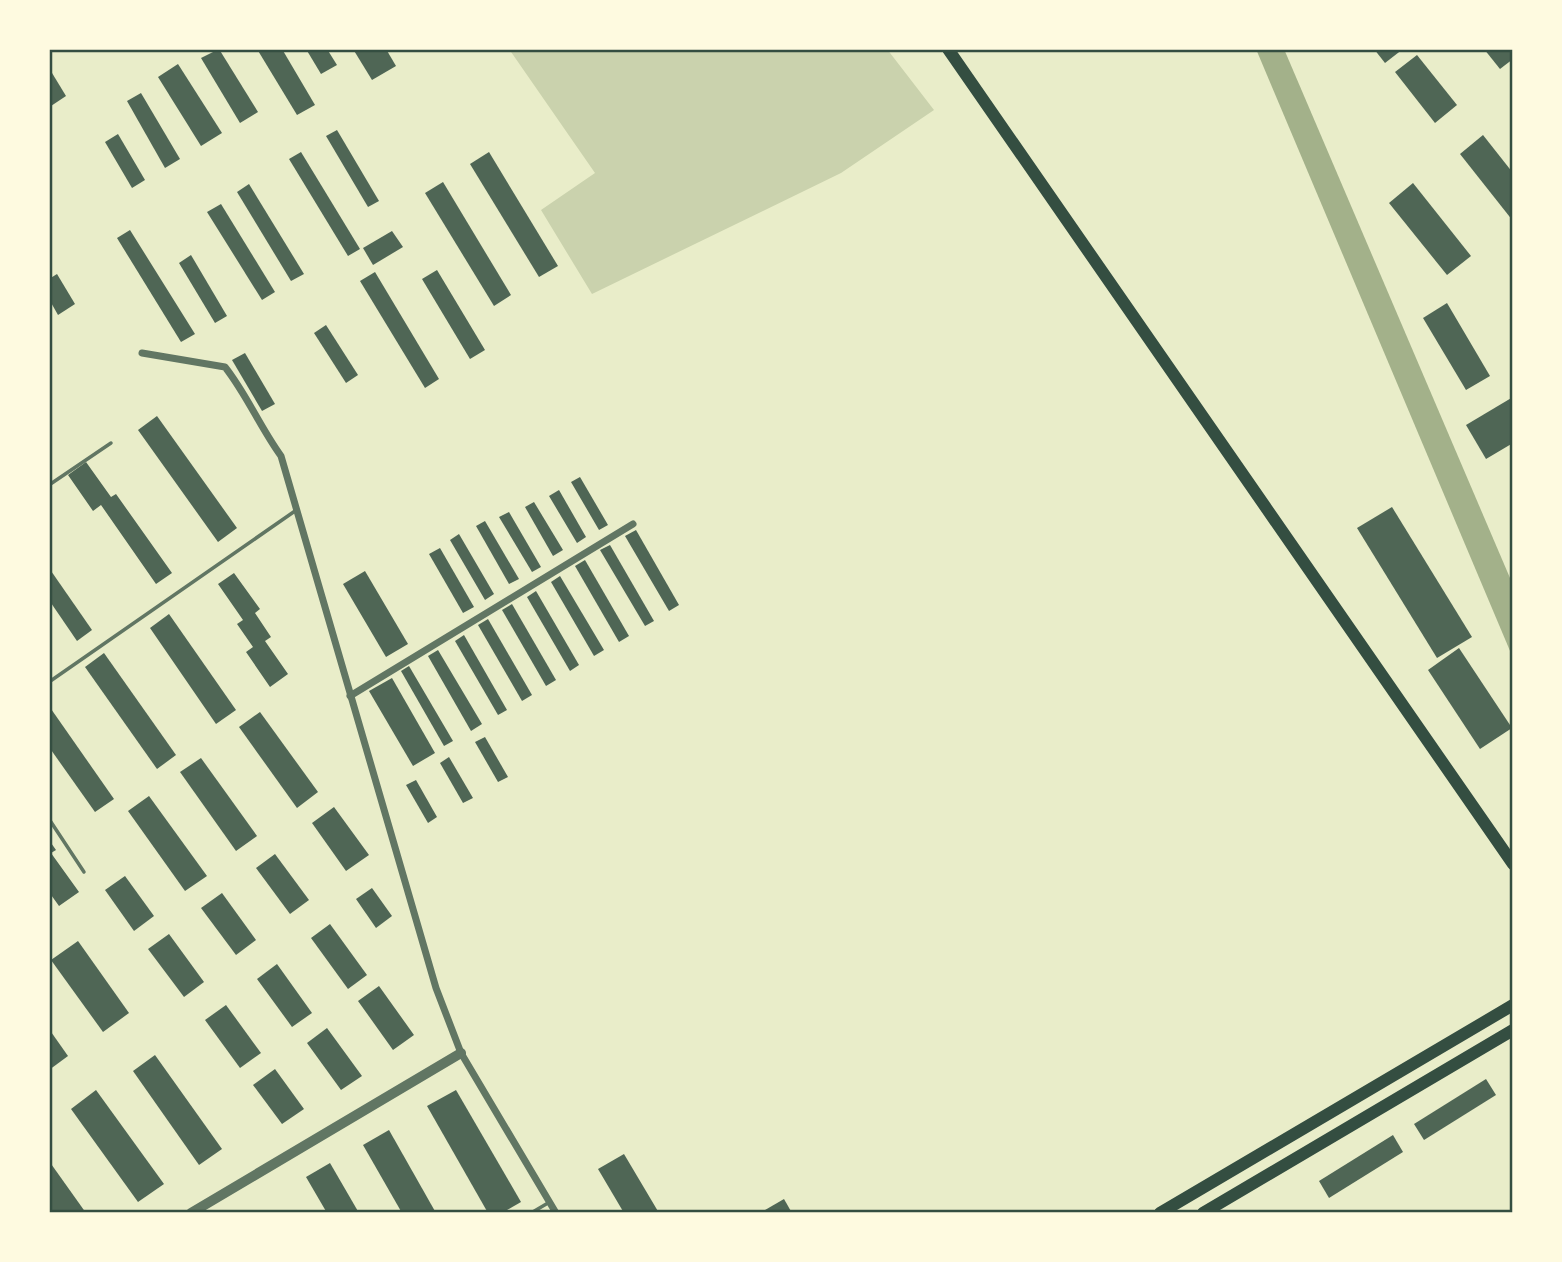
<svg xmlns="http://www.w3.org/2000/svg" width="1562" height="1262" viewBox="0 0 1562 1262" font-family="'Space Grotesk',sans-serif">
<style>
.green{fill:#cad2ad}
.water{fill:#a3b18a}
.building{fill:#4f6655}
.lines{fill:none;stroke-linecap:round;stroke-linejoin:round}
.service{stroke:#617663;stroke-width:3.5}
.minor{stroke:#617663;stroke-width:7}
.tertiary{stroke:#617663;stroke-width:10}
.primary{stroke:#344e41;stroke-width:12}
.neatline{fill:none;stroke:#344e41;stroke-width:2.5}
</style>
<rect width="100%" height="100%" fill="#e9edc9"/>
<!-- green -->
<path class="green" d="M509,49H887L934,110L841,173L592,294L541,210L595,173Z"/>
<!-- water -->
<path class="water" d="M1256,49H1284L1513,585V658Z"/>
<!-- building -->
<g class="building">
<path d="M219,49L258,112L240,123L201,58Z"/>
<path d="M257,49H282L315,105L297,115Z"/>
<path d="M306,49H327L337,65L321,74Z"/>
<path d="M353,49H386L396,66L372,80Z"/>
<path d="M1374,49H1403L1385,63Z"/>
<path d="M1484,49H1513V59L1500,69Z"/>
<path d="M1417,55L1457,105L1435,123L1395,72Z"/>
<path d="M178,64L222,133L201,146L158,77Z"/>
<path d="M49,68L66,96L51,106L49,103Z"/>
<path d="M141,93L180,159L165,168L127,101Z"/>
<path d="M337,130L379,201L368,207L326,136Z"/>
<path d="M118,134L145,180L132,188L105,142Z"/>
<path d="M1483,135L1513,173V221L1460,154Z"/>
<path d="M301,152L360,249L348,256L289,159Z"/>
<path d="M489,152L558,266L539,277L470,164Z"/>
<path d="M443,182L511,295L494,306L425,193Z"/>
<path d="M1413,183L1471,256L1447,275L1389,203Z"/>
<path d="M249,184L304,274L291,281L237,192Z"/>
<path d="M221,204L275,292L262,300L207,212Z"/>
<path d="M130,230L195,334L181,342L117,238Z"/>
<path d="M392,231L403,247L373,265L363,248Z"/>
<path d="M191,255L227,316L215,323L179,263Z"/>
<path d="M437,270L485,350L470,359L422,279Z"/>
<path d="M375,272L439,379L425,388L360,281Z"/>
<path d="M57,274L75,304L58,315L49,299V279Z"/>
<path d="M1447,303L1490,376L1466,390L1423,318Z"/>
<path d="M326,325L358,375L346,383L314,333Z"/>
<path d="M245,353L275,404L262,411L232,360Z"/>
<path d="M1513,397V443L1486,459L1466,425Z"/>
<path d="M157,416L237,528L218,542L138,430Z"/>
<path d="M86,462L111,497L116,494L172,573L156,584L101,505L93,511L68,475Z"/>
<path d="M580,477L608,525L599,530L571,482Z"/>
<path d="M559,490L586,537L577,543L549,496Z"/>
<path d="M534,502L563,550L553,556L525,507Z"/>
<path d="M1392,507L1472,637L1437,658L1357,528Z"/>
<path d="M509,512L541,567L532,572L499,517Z"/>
<path d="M485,521L519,579L509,584L476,526Z"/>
<path d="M636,530L679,605L669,611L625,536Z"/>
<path d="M459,534L494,594L485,600L450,540Z"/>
<path d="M610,545L654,621L645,626L600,550Z"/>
<path d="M440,548L474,607L463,613L429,554Z"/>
<path d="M585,560L629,636L619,642L575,566Z"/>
<path d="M49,568L92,630L77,641L49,600Z"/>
<path d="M365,571L408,644L386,657L343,584Z"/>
<path d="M234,573L260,609L255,613L271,637L265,641L288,674L270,687L246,652L253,647L237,624L243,620L218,584Z"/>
<path d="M560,576L604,650L594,656L551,582Z"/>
<path d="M536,591L579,665L570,671L527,597Z"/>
<path d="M512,604L556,680L546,686L502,610Z"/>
<path d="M169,614L236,710L216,724L150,628Z"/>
<path d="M488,619L532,695L522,701L478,625Z"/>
<path d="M464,635L507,710L498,715L455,641Z"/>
<path d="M1459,648L1512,728L1480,749L1428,670Z"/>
<path d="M438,650L482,724L471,731L428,656Z"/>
<path d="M104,653L176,755L157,769L85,667Z"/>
<path d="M409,666L453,741L444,746L401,671Z"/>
<path d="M392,678L435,753L413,766L369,691Z"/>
<path d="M49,706L114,799L95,812L49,747Z"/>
<path d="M260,712L318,792L297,808L239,727Z"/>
<path d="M485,737L508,777L498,782L475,742Z"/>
<path d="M449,757L473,798L463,803L440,763Z"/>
<path d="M201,758L257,836L236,851L180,772Z"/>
<path d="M416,780L437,817L428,823L406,785Z"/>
<path d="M149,796L207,876L185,891L128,811Z"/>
<path d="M334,807L369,855L346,871L312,823Z"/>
<path d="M49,840L56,850L51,853L79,892L59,906L49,892Z"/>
<path d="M275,854L309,900L290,914L256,868Z"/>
<path d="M125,876L154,916L134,931L105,890Z"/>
<path d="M372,888L392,916L376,928L356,899Z"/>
<path d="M222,893L256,940L236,955L201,908Z"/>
<path d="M330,924L367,975L348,989L311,938Z"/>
<path d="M169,934L204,982L184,997L148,949Z"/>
<path d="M78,941L129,1013L103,1032L51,960Z"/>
<path d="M277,964L312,1013L292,1027L257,979Z"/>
<path d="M379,986L414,1035L393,1050L358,1001Z"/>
<path d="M226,1005L261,1053L240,1068L205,1020Z"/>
<path d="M327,1028L362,1076L341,1090L307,1043Z"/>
<path d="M49,1029L68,1056L49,1070Z"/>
<path d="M155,1055L222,1149L199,1165L133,1071Z"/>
<path d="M275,1069L304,1109L282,1124L253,1085Z"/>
<path d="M1486,1079L1496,1095L1424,1140L1414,1124Z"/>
<path d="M96,1090L164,1184L138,1202L71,1109Z"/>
<path d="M456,1090L521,1202L502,1213H488L427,1106Z"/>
<path d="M389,1130L436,1213H402L363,1145Z"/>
<path d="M1393,1135L1403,1152L1329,1198L1319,1181Z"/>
<path d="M624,1154L659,1213H624L598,1169Z"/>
<path d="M49,1161L86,1213H49Z"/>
<path d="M330,1163L359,1213H327L306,1177Z"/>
<path d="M784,1199L792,1213H760Z"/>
</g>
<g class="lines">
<!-- service -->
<g class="service">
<path d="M49,485L111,443"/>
<path d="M49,682L295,511"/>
<path d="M49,819L84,872"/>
<path d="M531,1213L548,1203"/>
</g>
<!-- minor -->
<g class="minor">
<path d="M142,353L225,367C247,395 260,427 281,456L436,988L461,1053L556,1213"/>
<path d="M350,696L633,524"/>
</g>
<!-- tertiary -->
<path class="tertiary" d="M191,1213L461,1053"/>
<!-- primary -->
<g class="primary">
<path d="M948,49L1513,864"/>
<path d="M1160,1213L1513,1005"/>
<path d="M1203,1213L1513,1030"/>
</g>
</g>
<!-- border -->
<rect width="1562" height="1262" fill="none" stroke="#fefae0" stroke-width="102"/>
<rect x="51" y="51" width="1460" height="1160" class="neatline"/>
</svg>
